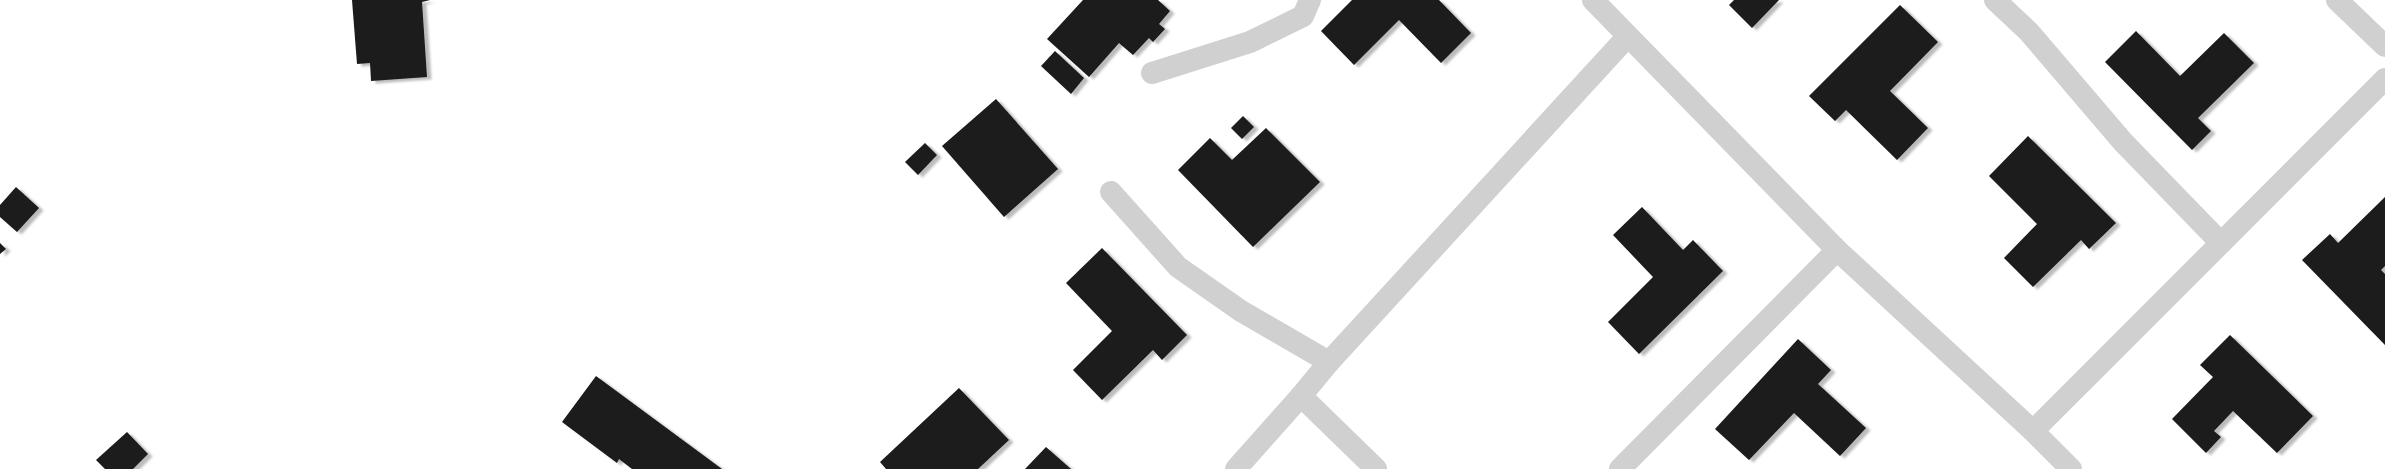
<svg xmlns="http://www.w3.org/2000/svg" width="2385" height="469" viewBox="0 0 2385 469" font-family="'Public Sans',sans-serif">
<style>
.building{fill:#1a1a1a;filter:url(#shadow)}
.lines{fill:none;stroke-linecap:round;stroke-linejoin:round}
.minor{stroke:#d0d0d0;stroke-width:22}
</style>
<defs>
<filter id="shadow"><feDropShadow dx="4.5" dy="2.5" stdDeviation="1" flood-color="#0004"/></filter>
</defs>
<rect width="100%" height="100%" fill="#fff"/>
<!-- building -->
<g class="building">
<path d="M352,0H430L422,2L427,77L371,81L370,63L357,64Z"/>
<path d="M1083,0H1158L1170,11L1159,24L1165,29L1153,42L1149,38L1133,55L1119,43L1089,77L1047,39Z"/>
<path d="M1352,0H1439L1471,33L1441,63L1399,20L1354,65L1321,31Z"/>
<path d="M1734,0H1779L1752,28L1729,5Z"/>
<path d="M1900,5L1938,42L1890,91L1928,128L1897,160L1846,110L1835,121L1809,96Z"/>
<path d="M2136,31L2180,76L2224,33L2254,63L2198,118L2211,131L2192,150L2105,62Z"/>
<path d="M1055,51L1084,78L1071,94L1041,66Z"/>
<path d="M996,99L1058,169L1004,217L942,146Z"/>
<path d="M1243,116L1254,127L1242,139L1231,128Z"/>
<path d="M1266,128L1320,182L1253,247L1178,170L1210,138L1232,160Z"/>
<path d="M2028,136L2116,223L2089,249L2081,240L2033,287L2004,258L2037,224L1989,176Z"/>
<path d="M925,143L937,155L918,175L905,162Z"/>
<path d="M16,187L39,208L17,232L0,217V205Z"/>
<path d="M2385,197V266L2381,270L2385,274V345L2302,260L2330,234L2338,243Z"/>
<path d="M1642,207L1683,250L1693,240L1723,271L1639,354L1608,322L1653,277L1613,235Z"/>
<path d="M0,243L6,249L0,254Z"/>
<path d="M1102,248L1187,335L1162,360L1153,350L1102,400L1073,370L1112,331L1066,283Z"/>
<path d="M2230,335L2313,416L2277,453L2233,411L2214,431L2221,437L2206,453L2172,419L2213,377L2200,365Z"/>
<path d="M1798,339L1831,370L1818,384L1866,428L1840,456L1794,413L1749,460L1715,429Z"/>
<path d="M596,376L722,469H632L619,459L617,463L562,422Z"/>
<path d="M959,388L1009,440L978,469H886L880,462Z"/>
<path d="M127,432L148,454L133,469H105L96,460Z"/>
<path d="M1046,447L1071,469H1025Z"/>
</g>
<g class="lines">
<!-- minor -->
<g class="minor">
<path d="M1593,0L1837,250L2033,431"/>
<path d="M1995,0L2029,32L2123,142L2221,243"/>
<path d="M2337,0L2385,46"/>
<path d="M1152,73L1250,42L1303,16L1310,0"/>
<path d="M1111,192L1178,267L1241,311L1329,362"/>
<path d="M1301,396L1376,469"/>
<path d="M1236,469L1301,396L1329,362L1628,36"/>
<path d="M1620,469L1837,250"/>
<path d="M2071,469L2033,431L2385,79"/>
</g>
</g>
</svg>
